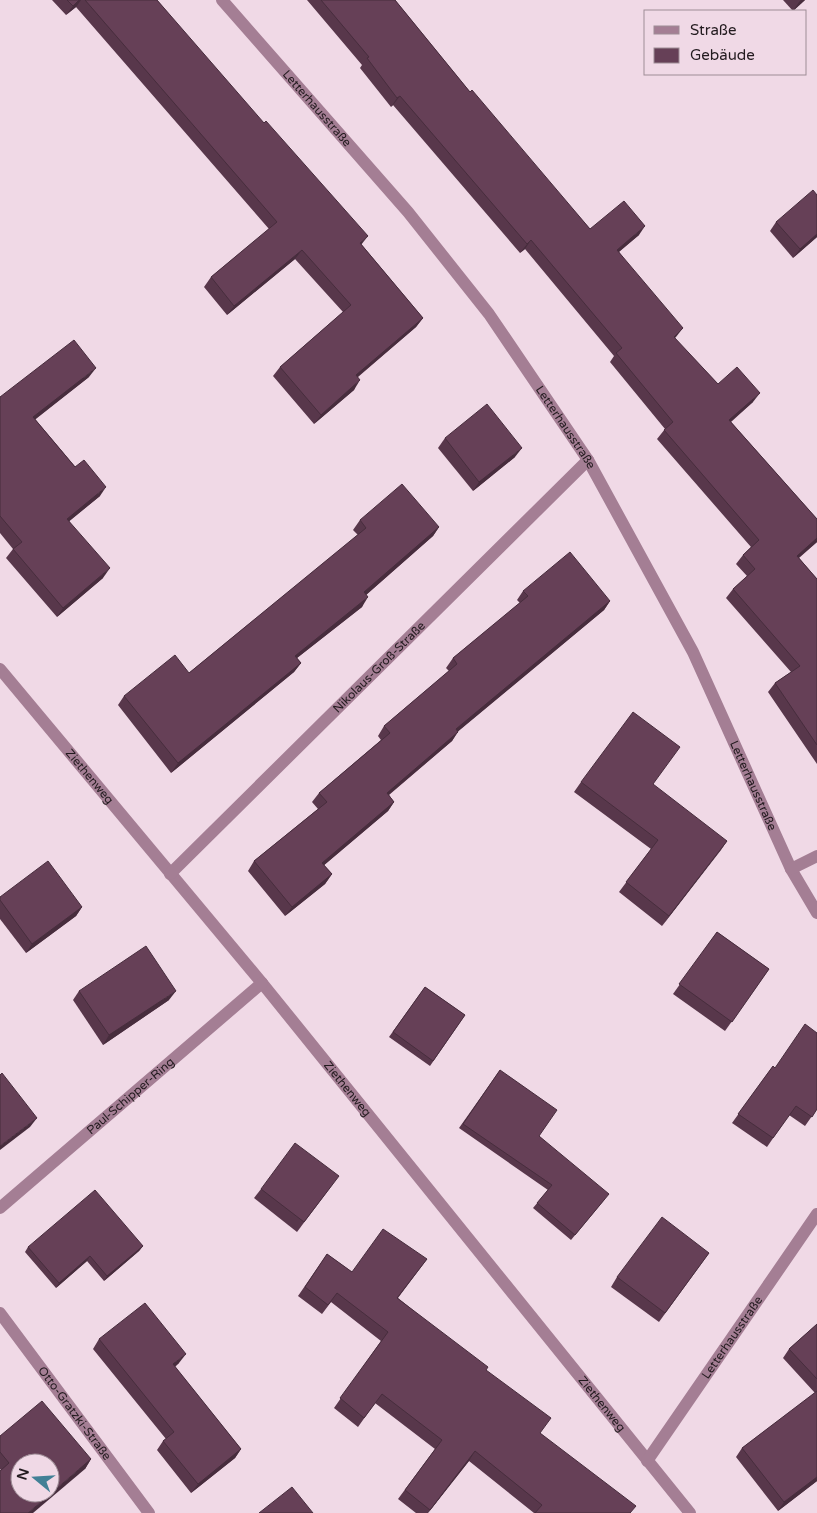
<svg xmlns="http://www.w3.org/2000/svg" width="817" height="1513" viewBox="0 0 817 1513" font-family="'Varela Round',sans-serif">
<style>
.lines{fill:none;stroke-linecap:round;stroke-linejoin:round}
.street{stroke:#a47e94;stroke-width:12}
.wall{fill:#58374b}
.shaded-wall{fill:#472d3d}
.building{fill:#664057;stroke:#472d3d;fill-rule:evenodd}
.labels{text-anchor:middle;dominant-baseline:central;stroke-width:5;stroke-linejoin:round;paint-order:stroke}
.street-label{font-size:12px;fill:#231b1f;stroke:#f0d9e6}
</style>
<rect width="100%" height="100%" fill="#f0d9e6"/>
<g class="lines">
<!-- street -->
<g class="street">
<path id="s1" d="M222,0L408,212L489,314L588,460L693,652L791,869L817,913"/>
<path id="s2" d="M0,669L262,983L690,1513"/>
<path d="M791,869L817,856"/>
<path id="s3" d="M170,874L588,460"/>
<path id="s4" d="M0,1208L262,983"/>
<path id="s5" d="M0,1313L149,1513"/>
<path id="s6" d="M647,1461L817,1214"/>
</g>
</g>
<!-- wall -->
<g class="wall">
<path d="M52,0H157L423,318L416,327L358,377L354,390L314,424L273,376L280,367L343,312L295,259L227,315L204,287L211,277L269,229L76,7L66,15Z"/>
<path d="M307,0H395L470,92L590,229L639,235L619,252L675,339L718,384L753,402L731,422L817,519V542L799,558L817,579V764L768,692L775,683L791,672L726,598L733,589L747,576L736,564L743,555L751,547L657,439L665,429L610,362L614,356L525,249L520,253L393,105L391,107L360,68L362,65Z"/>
<path d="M783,0H805L793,11Z"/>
<path d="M817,195V237L793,258L770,231L776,222Z"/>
<path d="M89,377L35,419L100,496L69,521L103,578L57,617L6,558L13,549L0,533V397Z"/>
<path d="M445,438L515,457L473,491L438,448Z"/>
<path d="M360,520L439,527L433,536L366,595L362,607L297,658L301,663L294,672L171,773L118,705L124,696L189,673L358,535L353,530Z"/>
<path d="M523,591L610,601L604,610L458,731L452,741L389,795L394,802L388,811L324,865L332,874L325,884L285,916L248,871L254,861L318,809L312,802L319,793L381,740L378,736L384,726L449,671L446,668L453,658L520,603L517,600Z"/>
<path d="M581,782L727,841L662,926L619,892L651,849L574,792Z"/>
<path d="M0,897L82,907L76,916L26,953L0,919Z"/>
<path d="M717,932L769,969L725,1031L673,994Z"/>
<path d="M425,987L465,1015L430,1066L389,1037Z"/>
<path d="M79,991L169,1000L103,1045L73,1000Z"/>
<path d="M773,1066L817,1109L805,1126L789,1115L767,1147L732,1123Z"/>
<path d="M500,1070L539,1136L605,1199L571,1240L533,1208L548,1190L459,1128Z"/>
<path d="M332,1185L297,1232L254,1198L261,1189Z"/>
<path d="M143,1246L139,1251L104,1281L87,1261L56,1288L25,1252L28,1247Z"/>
<path d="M709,1253L659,1322L611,1287L617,1277Z"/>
<path d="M327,1254L352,1272L427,1259L398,1298L486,1370L540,1433L631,1513H534L469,1461L428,1513H416L398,1499L435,1449L375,1403L358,1427L334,1408L381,1341L331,1302L322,1314L298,1296Z"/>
<path d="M817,1324V1481L778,1511L736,1457L742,1448L815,1393L783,1358L789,1349Z"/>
<path d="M99,1339L179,1363L175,1367L241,1449L235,1458L191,1493L157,1450L163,1441L166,1439L93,1349Z"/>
<path d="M0,1436L91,1459L85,1469L1,1470L0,1469Z"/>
</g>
<!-- shaded-wall -->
<g class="shaded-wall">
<path d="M79,0H81L76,7L66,15L73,6Z"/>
<path d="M801,0H805L793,11L799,2Z"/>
<path d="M400,96L393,105L391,107L397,98Z"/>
<path d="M645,226L639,235L610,259L617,250Z"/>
<path d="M817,234V237L793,258L800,249Z"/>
<path d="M368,236L361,245L360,243Z"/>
<path d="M531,240L525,249L520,253L527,244Z"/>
<path d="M302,250L295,259L227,315L234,306Z"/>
<path d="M423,318L416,327L349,384L356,375Z"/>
<path d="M683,328L676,337L667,346L674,337Z"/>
<path d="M96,368L89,377L27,426L33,417Z"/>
<path d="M360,380L354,390L314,424L321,415Z"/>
<path d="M760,393L753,402L722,429L729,420Z"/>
<path d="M522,448L515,457L473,491L479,482Z"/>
<path d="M106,487L100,496L61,528L67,519Z"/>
<path d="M439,527L433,536L358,602L364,592Z"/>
<path d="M817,538V542L790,565L797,556Z"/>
<path d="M110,568L103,578L57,617L63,608Z"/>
<path d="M368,597L362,607L288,665L295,656Z"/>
<path d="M610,601L604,610L449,739L456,729Z"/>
<path d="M301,663L294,672L171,773L178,763Z"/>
<path d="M458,732L452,741L380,802L387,793Z"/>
<path d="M394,802L388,811L316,872L322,863Z"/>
<path d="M727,841L721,850L662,926L669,916Z"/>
<path d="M332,874L325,884L285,916L292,907Z"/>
<path d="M82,907L76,916L26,953L32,944Z"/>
<path d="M176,991L169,1000L103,1045L109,1035Z"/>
<path d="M37,1118L30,1127L0,1150V1146Z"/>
<path d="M143,1246L139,1251L104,1281L107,1276Z"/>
<path d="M90,1256L87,1261L56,1288L59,1283Z"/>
<path d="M186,1354L179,1363L166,1373L173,1364Z"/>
<path d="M241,1449L235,1458L191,1493L198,1484Z"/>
<path d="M475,1451L469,1461L428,1513L430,1510Z"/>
<path d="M91,1459L85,1469L33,1513H28Z"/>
<path d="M817,1477V1481L778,1511L784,1502Z"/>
</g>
<!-- building -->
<g class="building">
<path d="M67,0H79L73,6Z"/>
<path d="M85,0H157L264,123L266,121L368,236L360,243L423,318L356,375L360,380L321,415L280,367L351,305L302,250L234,306L211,277L277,222Z"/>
<path d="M321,0H395L470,92L472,90L590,229L624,201L645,226L617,250L683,328L674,337L718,384L737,367L760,393L729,420L817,519V538L797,556L817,579V745L775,683L800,666L733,589L755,569L743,555L759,540L664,430L673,422L616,353L622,348L531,240L527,244L400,96L397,98L367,58L369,57Z"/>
<path d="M813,190L817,195V234L800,249L776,222Z"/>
<path d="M74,340L96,368L33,417L75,467L84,460L106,487L67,519L110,568L63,608L13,549L22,542L0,516V397Z"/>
<path d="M487,404L522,448L479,482L445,438Z"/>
<path d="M402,484L439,527L364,592L368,597L295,656L301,663L178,763L124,696L175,655L189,673L366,528L360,520Z"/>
<path d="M570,552L610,601L456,729L458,732L387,793L394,802L322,863L332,874L292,907L254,861L327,802L319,793L390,733L384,726L457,664L453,658L528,596L523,591Z"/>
<path d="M633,712L680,747L653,784L727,841L669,916L626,882L658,840L581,782Z"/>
<path d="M48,861L82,907L32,944L0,900V897Z"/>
<path d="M717,932L769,969L732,1022L679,984Z"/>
<path d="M146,946L176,991L109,1035L79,991Z"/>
<path d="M425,987L465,1015L433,1061L393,1032Z"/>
<path d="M805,1024L817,1033V1109L812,1117L796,1106L773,1138L738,1114L773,1066L775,1068Z"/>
<path d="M500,1070L557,1110L539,1136L609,1194L575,1235L537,1203L552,1185L463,1124Z"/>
<path d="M2,1073L37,1118L0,1146V1075Z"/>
<path d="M295,1143L339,1176L304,1222L261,1189Z"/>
<path d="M95,1190L143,1246L107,1276L90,1256L59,1283L28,1247Z"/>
<path d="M662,1217L709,1253L665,1313L617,1277Z"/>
<path d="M383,1229L427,1259L397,1298L488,1367L486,1370L551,1418L540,1433L636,1506L630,1513H535L542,1505L475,1451L430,1510L405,1490L442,1440L382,1394L364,1418L340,1398L388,1332L337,1293L328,1305L305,1287L327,1254L352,1272Z"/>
<path d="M145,1303L186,1354L173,1364L241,1449L198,1484L163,1441L174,1432L99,1339Z"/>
<path d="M817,1324V1379L789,1349Z"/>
<path d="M817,1391V1477L784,1502L742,1448Z"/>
<path d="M42,1401L91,1459L28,1513H0V1471L9,1463L0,1452V1436ZM20,1463H50V1493H20Z"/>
<path d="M292,1487L313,1513H259Z"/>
</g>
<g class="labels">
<!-- street labels -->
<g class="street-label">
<text stroke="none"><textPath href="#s1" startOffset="144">Letterhausstraße</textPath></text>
<text stroke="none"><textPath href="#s1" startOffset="549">Letterhausstraße</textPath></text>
<text stroke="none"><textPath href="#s3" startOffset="294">Nikolaus-Groß-Straße</textPath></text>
<text stroke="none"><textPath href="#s2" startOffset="140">Ziethenweg</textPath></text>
<text stroke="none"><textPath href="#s1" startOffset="954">Letterhausstraße</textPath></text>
<text stroke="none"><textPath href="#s2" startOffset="545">Ziethenweg</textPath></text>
<text stroke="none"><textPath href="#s4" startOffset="172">Paul-Schipper-Ring</textPath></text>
<text stroke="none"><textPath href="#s6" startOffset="150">Letterhausstraße</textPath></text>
<text stroke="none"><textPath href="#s2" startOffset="950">Ziethenweg</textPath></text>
<text stroke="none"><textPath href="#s5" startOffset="125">Otto-Gratzki-Straße</textPath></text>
</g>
</g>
<!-- legend -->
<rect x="644" y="10" width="162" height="65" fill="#f0d9e6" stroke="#9e8d96"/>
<rect x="654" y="26" width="25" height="8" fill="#a47e94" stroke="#9e8d96"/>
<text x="690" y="35" font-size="15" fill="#231b1f">Straße</text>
<rect x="654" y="48" width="25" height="15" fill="#664057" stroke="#9e8d96"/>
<text x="690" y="60" font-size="15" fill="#231b1f">Gebäude</text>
<!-- north arrow -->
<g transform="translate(35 1478) rotate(288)"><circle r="24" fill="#f0d9e6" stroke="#9e8d96"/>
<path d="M0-4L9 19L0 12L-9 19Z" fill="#428096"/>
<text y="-8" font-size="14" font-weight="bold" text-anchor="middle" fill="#231b1f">N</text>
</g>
</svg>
